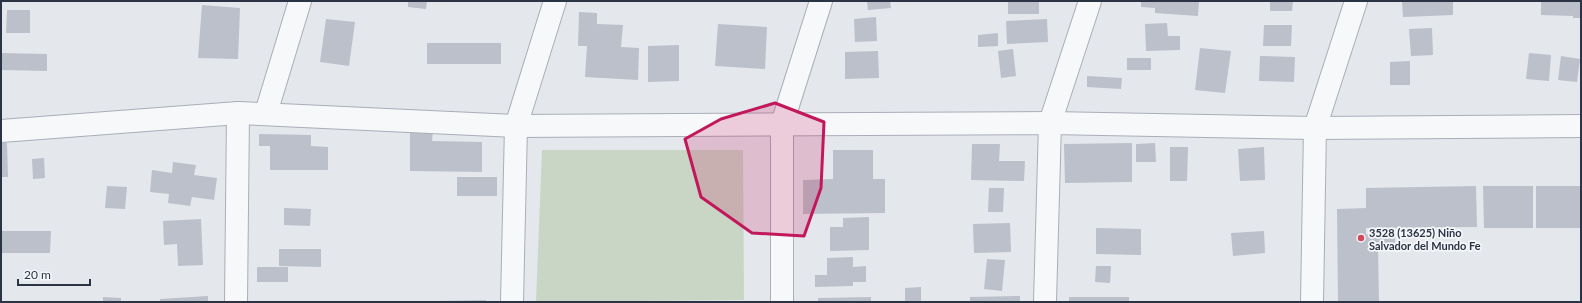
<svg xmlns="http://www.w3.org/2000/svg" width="1582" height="303" viewBox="0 0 1582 303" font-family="Lato,sans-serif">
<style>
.green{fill:#c9d6c5}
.building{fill:#bbc0ca}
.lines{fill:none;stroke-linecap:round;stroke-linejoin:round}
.minor-casing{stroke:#a9aeb7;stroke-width:24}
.minor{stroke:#f7f8fa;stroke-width:22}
.marked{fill:#c2185b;fill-opacity:0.2;stroke:#c2185b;stroke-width:3;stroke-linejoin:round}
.poi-dot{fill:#d1495b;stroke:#f4f6f9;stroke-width:1.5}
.labels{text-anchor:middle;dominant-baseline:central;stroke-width:3.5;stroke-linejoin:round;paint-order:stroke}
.poi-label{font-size:11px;font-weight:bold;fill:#2b3445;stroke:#f4f6f9;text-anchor:start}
</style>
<rect width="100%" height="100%" fill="#e4e7ec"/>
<!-- green -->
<path class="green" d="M542,150H743L744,300L536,302Z"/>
<!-- building -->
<g class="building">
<path d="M408,1H427L426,9L408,7Z"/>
<path d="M867,1H890L891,8L868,10Z"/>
<rect x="1008" y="1" width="31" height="13"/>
<path d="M1141,1H1199L1198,16L1155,13V8L1141,7Z"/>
<path d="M1270,1H1293L1292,11H1270Z"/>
<path d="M1402,1H1453V15L1403,17Z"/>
<path d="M1541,1H1581V18H1573V16L1541,15Z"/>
<path d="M202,5L240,8L238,59L198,58Z"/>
<path d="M7,10H30V33H6Z"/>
<path d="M579,12L597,13V24L623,25L621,47L639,48L638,80L585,77L587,46H578Z"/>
<path d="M876,17L877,41L855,42L854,19Z"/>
<path d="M326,19L355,22L349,66L320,62Z"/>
<path d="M1047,19L1048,42L1007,44L1006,21Z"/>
<path d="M1167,23L1168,36H1180V50L1146,51L1145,24Z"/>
<path d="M718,24L767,27L765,69L715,66Z"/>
<path d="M1264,25H1292L1291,46H1263Z"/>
<path d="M1432,28L1433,55L1411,56L1409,29Z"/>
<path d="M998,33V46L978,47V35Z"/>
<rect x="427" y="43" width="74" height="21"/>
<path d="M679,45V81L648,82V46Z"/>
<path d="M1200,48L1231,51L1225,93L1195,90Z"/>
<path d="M1013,49L1016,76L1001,78L998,51Z"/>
<path d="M878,51L879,78L845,79V52Z"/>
<path d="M1,53L47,54V71L1,70Z"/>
<path d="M1529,53L1551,55L1549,81L1526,79Z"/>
<path d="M1260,56L1295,57L1294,82L1259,81Z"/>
<path d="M1561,56L1580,59L1577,82L1558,80Z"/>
<rect x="1127" y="58" width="24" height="12"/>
<path d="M1410,61V85H1390V62Z"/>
<path d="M1087,76L1122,78L1121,89L1087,87Z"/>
<path d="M410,129H433L432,141L482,142V172L410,171Z"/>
<path d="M259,134L311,135V146L328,147V170H270V146H259Z"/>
<path d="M1,143H7L8,177H1Z"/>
<path d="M1132,143V182L1065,183L1064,144Z"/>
<path d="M1155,143L1156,162H1136V144Z"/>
<path d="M972,144H1000L999,161H1025L1024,181L971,180Z"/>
<path d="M1170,147H1188L1187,181H1170Z"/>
<path d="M1264,147L1265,180L1240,181L1238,149Z"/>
<path d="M833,150H873V179H885V213L803,214V180L833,179Z"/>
<path d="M44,158L45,178L33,179L32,159Z"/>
<path d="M173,162L196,165L194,175L217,178L214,200L192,197L190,206L168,203L169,194L150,192L152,170L172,173Z"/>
<rect x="457" y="177" width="40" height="19"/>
<path d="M107,186L127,187L125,209L105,208Z"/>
<path d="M1476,186L1477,227L1366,228V234H1395V247L1378,248L1379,302H1338L1337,209L1366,208V188Z"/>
<path d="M1483,186H1533V228H1484Z"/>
<rect x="1536" y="186" width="45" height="42"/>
<path d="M989,188H1004L1003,212H988Z"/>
<path d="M284,208L311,209L310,226L284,225Z"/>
<path d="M869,217V250L830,251V227H843V218Z"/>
<path d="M201,219L203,265L178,266L177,244L164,245L163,221Z"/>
<path d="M1010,223L1011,252L974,253L973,224Z"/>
<path d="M1096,228L1141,229V255L1096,254Z"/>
<path d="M1,231H51L50,253H1Z"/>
<path d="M1264,231L1265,253L1233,256L1231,233Z"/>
<path d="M279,249H321V267L279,266Z"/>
<path d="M853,257V267L866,266V282H853V286L815,287V275H827V258Z"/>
<path d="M987,259L1005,260L1002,291L984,289Z"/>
<path d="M1096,266H1111L1110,283L1095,282Z"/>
<rect x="257" y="267" width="31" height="15"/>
<path d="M921,287V302H905V288Z"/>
<path d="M208,296V302H160V299Z"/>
<path d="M1020,296V302H970V297Z"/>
<path d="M103,297L121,298V302H103Z"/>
<path d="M871,297V302H818V298Z"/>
<rect x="1069" y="297" width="60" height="5"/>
<path d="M486,300V302H435V301Z"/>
</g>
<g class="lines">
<defs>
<g id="minor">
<path d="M266,113L300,1"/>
<path d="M1,131L238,113L516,126L1050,123L1315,128L1581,126"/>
<path d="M236,302L238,113"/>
<path d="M512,302L516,126L555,1"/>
<path d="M782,302V124L821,1"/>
<path d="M1045,302L1050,123L1090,1"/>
<path d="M1312,302L1315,128L1356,1"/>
</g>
</defs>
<!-- minor casing -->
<use href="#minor" class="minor-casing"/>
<!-- minor -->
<use href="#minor" class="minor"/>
</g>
<!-- marked area -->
<path class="marked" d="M775,103L824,122L821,188L804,236L752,233L701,197L685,139L721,119Z"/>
<!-- markers -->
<circle class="poi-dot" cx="1361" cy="238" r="4"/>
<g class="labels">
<!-- poi labels -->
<g class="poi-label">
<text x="1369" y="232">3528 (13625) Niño<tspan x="1369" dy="13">Salvador del Mundo Fe</tspan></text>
</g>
</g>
<!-- border -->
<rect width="1582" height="303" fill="none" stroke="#2b3445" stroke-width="4"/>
<!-- scale -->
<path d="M18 279v6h72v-6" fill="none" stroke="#2b3445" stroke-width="2"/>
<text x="24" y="279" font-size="12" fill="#2b3445" stroke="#f4f6f9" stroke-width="3" paint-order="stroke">20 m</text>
</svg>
